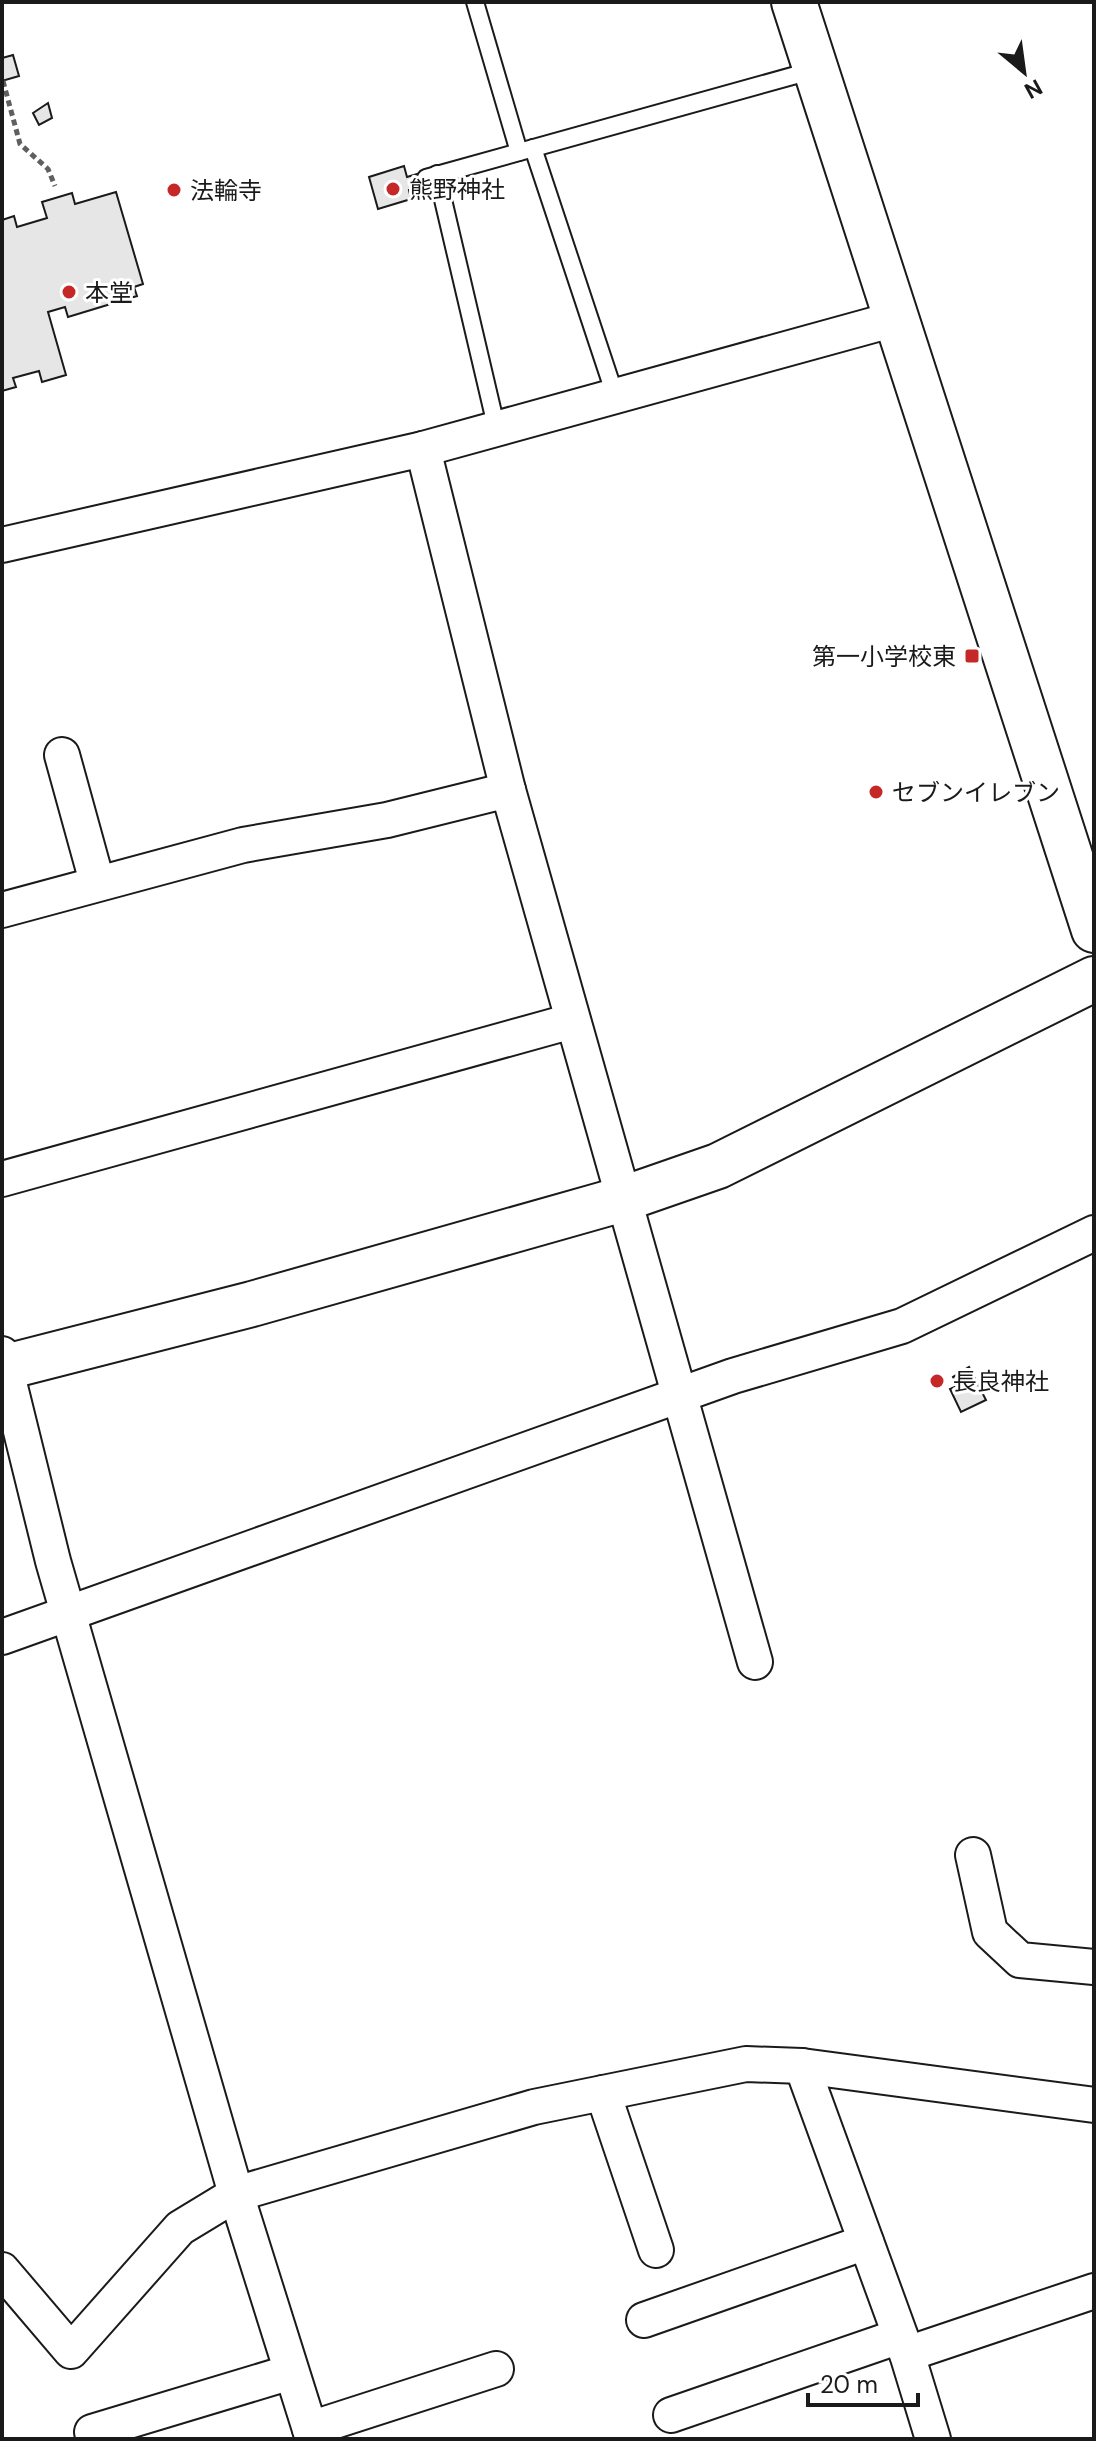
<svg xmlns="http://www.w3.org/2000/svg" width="1096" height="2441" viewBox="0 0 1096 2441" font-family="'DM Sans','Noto Sans JP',sans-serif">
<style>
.building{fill:#e6e6e6;stroke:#1a1a1a;stroke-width:2}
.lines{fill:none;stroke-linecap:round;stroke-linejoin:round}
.lane-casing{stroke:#1a1a1a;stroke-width:20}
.street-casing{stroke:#1a1a1a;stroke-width:38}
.secondary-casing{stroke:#1a1a1a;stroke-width:48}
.path{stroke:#5f5f5f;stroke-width:5;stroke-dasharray:6 4;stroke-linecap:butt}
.lane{stroke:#fff;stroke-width:16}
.street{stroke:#fff;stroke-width:34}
.secondary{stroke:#fff;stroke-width:44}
.poi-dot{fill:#c62828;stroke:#fff;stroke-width:3}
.labels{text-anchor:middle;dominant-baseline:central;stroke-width:6;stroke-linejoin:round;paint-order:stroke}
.poi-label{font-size:24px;fill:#1a1a1a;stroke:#fff;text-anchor:start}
</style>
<rect width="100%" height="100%" fill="#fff"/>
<!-- building -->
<g class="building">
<path d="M13,55L19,76L2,81V58Z"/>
<path d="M48,103L52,118L39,125L33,113Z"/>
<path d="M404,166L407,177L417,174L421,187L409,190L411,199L378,209L369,177Z"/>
<path d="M116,192L143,284L134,287L137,296L68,317L65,307L48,312L66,375L42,382L39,371L13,378L16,387L2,391V220L14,216L17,227L47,218L42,202L72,193L75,204Z"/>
<path d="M969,1367L986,1400L961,1412L950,1389L957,1386L953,1377Z"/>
</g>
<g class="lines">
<defs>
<g id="lane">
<path d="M475,2L519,152"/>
<path d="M533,148L616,398"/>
<path d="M437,174L497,430"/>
<path d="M426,178L814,70"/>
</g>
<g id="street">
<path d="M423,449L508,790L755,1662"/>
<path d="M2,545L423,449L895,319"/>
<path d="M62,755L97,882"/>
<path d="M2,910L243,845L387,820L508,790"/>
<path d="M2,1179L572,1021"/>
<path d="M2,1354L53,1561L236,2194L313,2439"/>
<path d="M2,1637L733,1376L902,1326L1094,1233"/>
<path d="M973,1855L990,1932L1020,1960L1094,1967"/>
<path d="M802,2066L907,2354L933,2439"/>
<path d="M603,2093L656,2250"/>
<path d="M2,2270L71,2351L180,2228L236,2194L534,2107L746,2064L802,2066L1094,2105"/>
<path d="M644,2320L866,2242"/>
<path d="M907,2354L1094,2291"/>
<path d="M671,2415L900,2336"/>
<path d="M310,2429L496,2369"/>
<path d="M92,2432L291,2372"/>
</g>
<g id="secondary">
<path d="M794,2L1094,930"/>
<path d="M2,1368L252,1304L623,1199L718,1166L1094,979"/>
</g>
</defs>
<!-- lane casing -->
<use href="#lane" class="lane-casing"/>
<!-- street casing -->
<use href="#street" class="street-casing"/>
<!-- secondary casing -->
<use href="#secondary" class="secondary-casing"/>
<!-- path -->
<path class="path" d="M3,81L20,144L48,169L55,186"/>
<!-- lane -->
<use href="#lane" class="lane"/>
<!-- street -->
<use href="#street" class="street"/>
<!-- secondary -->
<use href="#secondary" class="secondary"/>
</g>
<!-- markers -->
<g class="poi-dot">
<circle cx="393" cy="189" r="8"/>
<circle cx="174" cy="190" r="8"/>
<circle cx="69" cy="292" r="8"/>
<rect x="964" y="648" width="16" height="16" rx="4"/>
<circle cx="876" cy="792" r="8"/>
<circle cx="937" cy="1381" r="8"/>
</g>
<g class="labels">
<!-- poi labels -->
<g class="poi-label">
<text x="409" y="189">熊野神社</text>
<text x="190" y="190">法輪寺</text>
<text x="85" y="292">本堂</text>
<text x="956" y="656" text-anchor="end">第一小学校東</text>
<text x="892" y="792">セブンイレブン</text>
<text x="953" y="1381">長良神社</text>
</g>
</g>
<!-- border -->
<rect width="1096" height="2441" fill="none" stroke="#1a1a1a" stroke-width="8"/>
<!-- north arrow -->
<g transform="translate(1024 72) rotate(151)" stroke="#ffffff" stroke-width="6" paint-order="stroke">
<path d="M0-6L14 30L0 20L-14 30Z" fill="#1a1a1a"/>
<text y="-12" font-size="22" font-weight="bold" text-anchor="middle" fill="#1a1a1a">N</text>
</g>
<!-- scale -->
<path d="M808 2393v12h110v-12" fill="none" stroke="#1a1a1a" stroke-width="4"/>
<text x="820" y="2393" font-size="24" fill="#1a1a1a" stroke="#ffffff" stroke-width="6" paint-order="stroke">20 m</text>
</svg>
